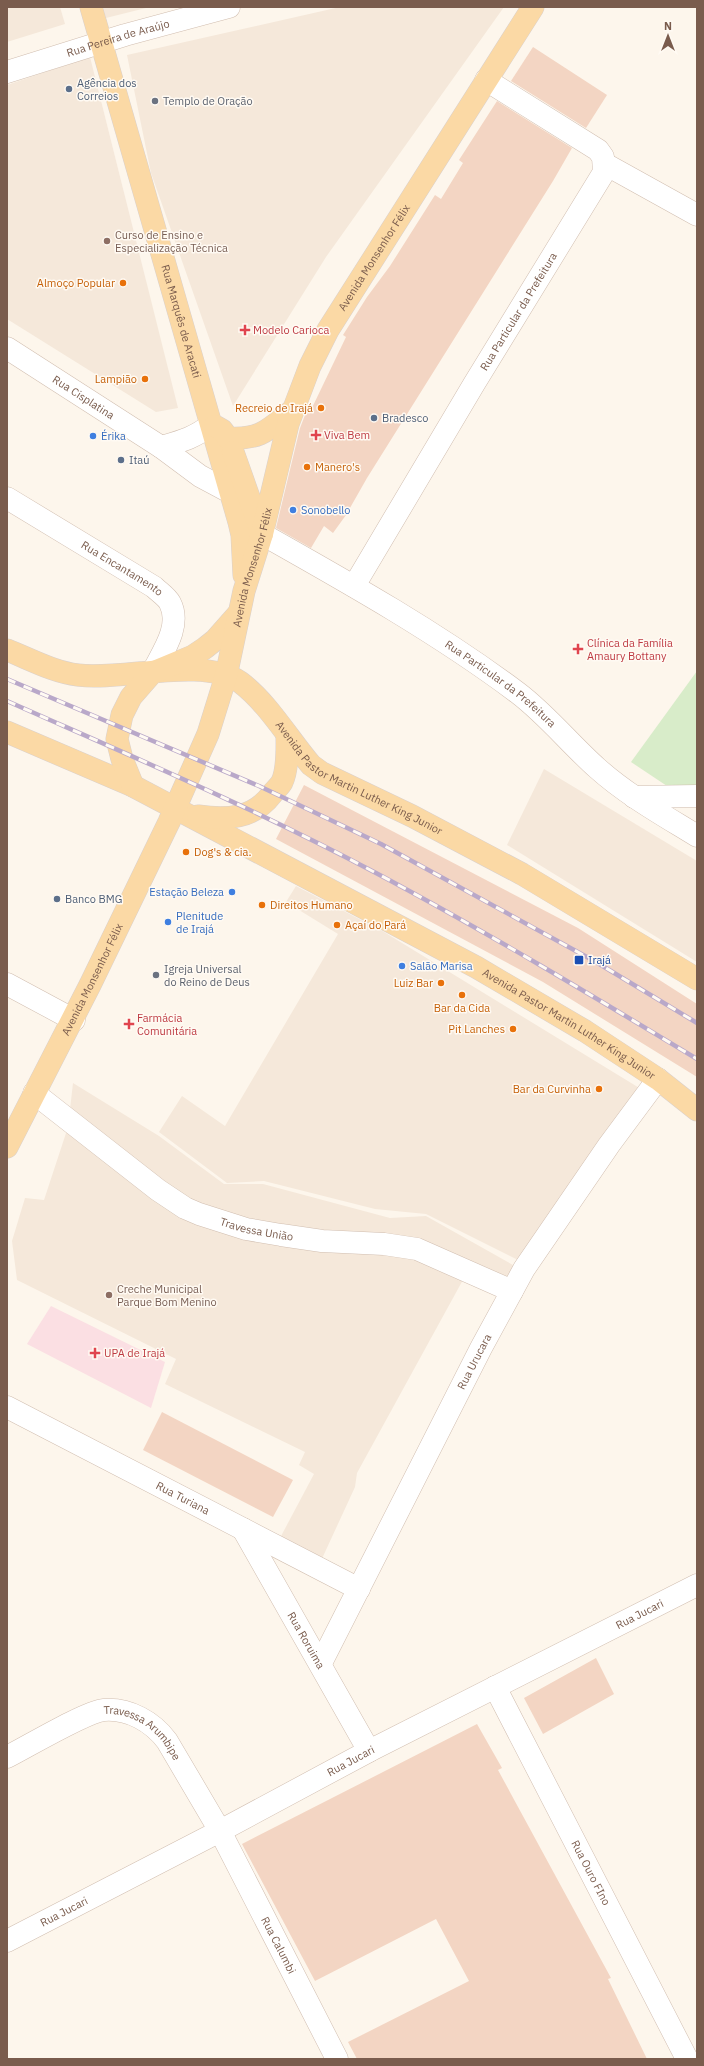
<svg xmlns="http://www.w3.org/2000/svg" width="704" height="2066" viewBox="0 0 704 2066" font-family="'IBM Plex Sans',sans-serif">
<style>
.residential{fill:#f5e8da}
.medical{fill:#fbdfe3}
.green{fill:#d8ecc9}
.building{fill:#f3d5c3}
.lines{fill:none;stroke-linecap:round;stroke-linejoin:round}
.minor-casing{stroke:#d1beb0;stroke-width:23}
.major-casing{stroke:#dad1cd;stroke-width:23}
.minor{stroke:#fff;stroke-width:22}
.major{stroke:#fbd9a5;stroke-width:22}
.rail-casing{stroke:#b9a8c9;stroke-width:4.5}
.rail{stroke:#fffaf3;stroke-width:3;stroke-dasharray:9;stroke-linecap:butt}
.service-dot{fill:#5c6f8a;stroke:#fffaf3;stroke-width:1.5}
.worship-dot{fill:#6b7280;stroke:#fffaf3;stroke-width:1.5}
.education-dot{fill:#8d6e63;stroke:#fffaf3;stroke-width:1.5}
.food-dot{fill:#e8710a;stroke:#fffaf3;stroke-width:1.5}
.health-dot{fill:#e0444e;stroke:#fffaf3;stroke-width:1.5}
.shop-dot{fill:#3f7fe0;stroke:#fffaf3;stroke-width:1.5}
.transit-dot{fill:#1a4fb4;stroke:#fffaf3;stroke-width:1.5}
.labels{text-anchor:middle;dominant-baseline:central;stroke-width:3;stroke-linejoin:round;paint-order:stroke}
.street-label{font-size:11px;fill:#7a5c4d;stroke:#fffaf3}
.service-label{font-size:11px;fill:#4e5e75;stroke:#fffaf3;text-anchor:start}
.worship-label{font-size:11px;fill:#5b616d;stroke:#fffaf3;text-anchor:start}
.education-label{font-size:11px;fill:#785e54;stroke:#fffaf3;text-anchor:start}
.food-label{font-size:11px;fill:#c56008;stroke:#fffaf3;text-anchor:end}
.health-label{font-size:11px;fill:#be3a42;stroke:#fffaf3;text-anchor:start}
.shop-label{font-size:11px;fill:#366cbe;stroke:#fffaf3;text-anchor:start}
.transit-label{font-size:11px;fill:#164399;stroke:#fffaf3;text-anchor:start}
</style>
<rect width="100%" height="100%" fill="#fdf6ec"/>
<!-- residential -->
<g class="residential">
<path d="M7,7H60L65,24L7,42Z"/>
<path d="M103,7H150L106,18Z"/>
<path d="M340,7H504L326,257L233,406L151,173L127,55Z"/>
<path d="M90,57L178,408L156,412L7,319V85Z"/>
<path d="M544,769L697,861V962L507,845Z"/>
<path d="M296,886L384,932L641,1089L524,1263L426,1214L375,1209L264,1181L227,1183L159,1132L182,1096L225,1126L338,934L286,902Z"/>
<path d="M73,1083L159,1136L224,1184H263L390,1218L426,1216L520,1269L505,1298L464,1278L357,1473L355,1487L320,1563L280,1538L314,1474L299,1465L305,1452L165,1384L176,1359L17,1280L12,1241L25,1198L44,1200L68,1127Z"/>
</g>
<!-- medical -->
<path class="medical" d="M51,1306L165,1362L151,1408L27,1344Z"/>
<!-- green -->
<path class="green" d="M697,671V806L631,762Z"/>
<!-- building -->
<g class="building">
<path d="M533,47L607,95L586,128L511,81Z"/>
<path d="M497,101L572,148L553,181L367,478L346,515L333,533L324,526L311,548L276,528L300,428L307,410L310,412L346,337L343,335L367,297L390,266L435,195L441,199L463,163L459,160Z"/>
<path d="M304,785L578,928L697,1004V1077L543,982L276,839Z"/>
<path d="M162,1412L293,1480L273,1517L143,1450Z"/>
<path d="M596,1658L614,1694L543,1734L524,1698Z"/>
<path d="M477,1724L502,1768L498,1770L611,1978L608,1979L647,2059H357L348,2042L469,1981L436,1919L315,1981L242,1844Z"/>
</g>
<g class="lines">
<defs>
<g id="minor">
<path id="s1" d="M7,72L125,35L229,7"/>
<path d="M605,164L697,215"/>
<path id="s2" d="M7,348L161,447L200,476L230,492"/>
<path d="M161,447C182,441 194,438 212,424"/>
<path id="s3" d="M7,498L154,587C159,592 167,597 170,603C182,626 162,653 152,673"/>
<path id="s4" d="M262,534C349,583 438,633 518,693C547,715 570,744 597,768C627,795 663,815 697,836"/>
<path id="s5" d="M354,586L474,384L604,172L603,157L598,150L486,80"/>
<path d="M634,797L697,796"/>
<path d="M7,984L74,1020"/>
<path id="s6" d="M34,1093L158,1190L185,1208L199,1214L246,1229L281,1235L322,1241L384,1244L417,1249L512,1291"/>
<path id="s7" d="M7,1407L359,1589"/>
<path id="s8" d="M243,1529L369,1751"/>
<path id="s9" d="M321,1663L481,1348L524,1269L609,1145L658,1079"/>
<path id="s10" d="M495,1687L687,2059"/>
<path id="s11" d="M7,1757C27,1747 85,1712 104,1710C129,1708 153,1722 167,1741L220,1831L337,2059"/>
<path id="s12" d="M7,1941L220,1831L369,1751L697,1585"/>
</g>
<g id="major">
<path id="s13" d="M91,7L239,522L242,535L244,575"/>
<path d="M215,426L222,430L228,438C261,440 268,430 293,410"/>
<path d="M233,452L262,534"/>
<path id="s14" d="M7,650C30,659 53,672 78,675C123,681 202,656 240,682C268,703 288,738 311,765L322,773L412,816L522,874L697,979"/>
<path id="s15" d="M7,732L133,786L476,967L585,1031L658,1079L697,1110"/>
<path d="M133,786L122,759L117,739L122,715L131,697L152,673L193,656L205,648L215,640L238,614"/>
<path d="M198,816C227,820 253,819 272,794C275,790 280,786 282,782C288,769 287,750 287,736"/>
<path id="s16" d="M7,1147L90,985L169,822L208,734L226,676L244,591L262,534L288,424L310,366L328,330L533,7"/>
</g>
</defs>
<!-- minor casing -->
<use href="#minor" class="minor-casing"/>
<!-- major casing -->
<use href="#major" class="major-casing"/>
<!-- minor -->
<use href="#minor" class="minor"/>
<!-- major -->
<use href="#major" class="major"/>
<defs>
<g id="rail">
<path d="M7,679L259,786L381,844L596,962L697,1023"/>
<path d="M7,701C131,756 256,809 376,873C485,931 591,995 697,1059"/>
</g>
</defs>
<!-- rail casing -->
<use href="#rail" class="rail-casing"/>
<!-- rail -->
<use href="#rail" class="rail"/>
</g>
<!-- markers -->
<g class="service-dot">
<circle cx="69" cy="89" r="4"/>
<circle cx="374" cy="418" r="4"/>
<circle cx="121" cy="460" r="4"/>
<circle cx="57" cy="899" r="4"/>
</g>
<g class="worship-dot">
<circle cx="155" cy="101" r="4"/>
<circle cx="156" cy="975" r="4"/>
</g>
<g class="education-dot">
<circle cx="107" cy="241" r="4"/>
<circle cx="109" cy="1295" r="4"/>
</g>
<g class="food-dot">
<circle cx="123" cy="283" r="4"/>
<circle cx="145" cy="379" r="4"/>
<circle cx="321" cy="408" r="4"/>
<circle cx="307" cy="467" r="4"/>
<circle cx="186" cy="852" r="4"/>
<circle cx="262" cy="905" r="4"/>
<circle cx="337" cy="925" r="4"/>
<circle cx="441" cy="983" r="4"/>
<circle cx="462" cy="995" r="4"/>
<circle cx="513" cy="1029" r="4"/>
<circle cx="599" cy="1089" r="4"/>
</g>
<g class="health-dot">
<path d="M243 324h4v4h4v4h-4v4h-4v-4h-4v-4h4z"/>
<path d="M314 429h4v4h4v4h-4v4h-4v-4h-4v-4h4z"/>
<path d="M576 643h4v4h4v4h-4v4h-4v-4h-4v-4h4z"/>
<path d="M127 1018h4v4h4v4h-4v4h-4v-4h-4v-4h4z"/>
<path d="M93 1347h4v4h4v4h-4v4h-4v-4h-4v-4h4z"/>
</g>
<g class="shop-dot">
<circle cx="93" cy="436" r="4"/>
<circle cx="293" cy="510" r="4"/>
<circle cx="232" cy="892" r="4"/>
<circle cx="168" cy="922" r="4"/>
<circle cx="402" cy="966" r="4"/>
</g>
<rect class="transit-dot" x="574" y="955" width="10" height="10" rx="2"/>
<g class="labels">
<!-- street labels -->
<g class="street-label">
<text stroke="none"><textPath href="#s1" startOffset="116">Rua Pereira de Araújo</textPath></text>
<text stroke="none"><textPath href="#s16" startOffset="968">Avenida Monsenhor Félix</textPath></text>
<text stroke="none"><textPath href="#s5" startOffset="320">Rua Particular da Prefeitura</textPath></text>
<text stroke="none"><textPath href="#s13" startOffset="327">Rua Marquês de Aracati</textPath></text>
<text stroke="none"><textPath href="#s2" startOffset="91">Rua Cisplatina</textPath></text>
<text stroke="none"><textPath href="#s16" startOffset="632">Avenida Monsenhor Félix</textPath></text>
<text stroke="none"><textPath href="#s3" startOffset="135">Rua Encantamento</textPath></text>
<text stroke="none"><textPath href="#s4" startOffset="282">Rua Particular da Prefeitura</textPath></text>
<text stroke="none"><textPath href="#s14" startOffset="396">Avenida Pastor Martin Luther King Junior</textPath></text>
<text stroke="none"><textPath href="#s16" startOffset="188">Avenida Monsenhor Félix</textPath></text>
<text stroke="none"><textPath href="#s15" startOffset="634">Avenida Pastor Martin Luther King Junior</textPath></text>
<text stroke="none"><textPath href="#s6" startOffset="265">Travessa União</textPath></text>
<text stroke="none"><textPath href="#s9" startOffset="338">Rua Urucara</textPath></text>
<text stroke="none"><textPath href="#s7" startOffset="198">Rua Turiana</textPath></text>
<text stroke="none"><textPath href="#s12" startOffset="712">Rua Jucari</textPath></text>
<text stroke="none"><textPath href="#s8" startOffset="128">Rua Roruima</textPath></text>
<text stroke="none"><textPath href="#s11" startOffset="155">Travessa Arumbipe</textPath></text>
<text stroke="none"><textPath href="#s12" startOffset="388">Rua Jucari</textPath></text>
<text stroke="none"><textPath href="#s10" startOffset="209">Rua Ouro FIno</textPath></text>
<text stroke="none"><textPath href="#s12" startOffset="64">Rua Jucari</textPath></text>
<text stroke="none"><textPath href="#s11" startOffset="414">Rua Calumbi</textPath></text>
</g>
<!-- service labels -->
<g class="service-label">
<text x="77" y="83">Agência dos<tspan x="77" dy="13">Correios</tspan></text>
<text x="382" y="418">Bradesco</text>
<text x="129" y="460">Itaú</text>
<text x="65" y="899">Banco BMG</text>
</g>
<!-- worship labels -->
<g class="worship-label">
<text x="163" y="101">Templo de Oração</text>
<text x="164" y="969">Igreja Universal<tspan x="164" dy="13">do Reino de Deus</tspan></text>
</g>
<!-- education labels -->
<g class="education-label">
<text x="115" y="235">Curso de Ensino e<tspan x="115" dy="13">Especialização Técnica</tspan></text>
<text x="117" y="1289">Creche Municipal<tspan x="117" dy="13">Parque Bom Menino</tspan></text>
</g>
<!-- food labels -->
<g class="food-label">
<text x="115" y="283">Almoço Popular</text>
<text x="137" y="379">Lampião</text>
<text x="313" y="408">Recreio de Irajá</text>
<text x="315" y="467" text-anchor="start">Manero's</text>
<text x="194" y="852" text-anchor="start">Dog's &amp; cia.</text>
<text x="270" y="905" text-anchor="start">Direitos Humano</text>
<text x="345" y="925" text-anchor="start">Açaí do Pará</text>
<text x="433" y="983">Luiz Bar</text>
<text x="462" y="1008" text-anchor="middle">Bar da Cida</text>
<text x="505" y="1029">Pit Lanches</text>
<text x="591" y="1089">Bar da Curvinha</text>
</g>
<!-- health labels -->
<g class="health-label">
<text x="253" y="330">Modelo Carioca</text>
<text x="324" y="435">Viva Bem</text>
<text x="587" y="643">Clínica da Família<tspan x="587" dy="13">Amaury Bottany</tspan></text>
<text x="137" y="1018">Farmácia<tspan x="137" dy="13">Comunitária</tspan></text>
<text x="104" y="1353">UPA de Irajá</text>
</g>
<!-- shop labels -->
<g class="shop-label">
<text x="101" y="436">Érika</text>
<text x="301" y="510">Sonobello</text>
<text x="224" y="892" text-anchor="end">Estação Beleza</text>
<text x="176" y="916">Plenitude<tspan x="176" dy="13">de Irajá</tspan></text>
<text x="410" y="966">Salão Marisa</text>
</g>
<!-- transit labels -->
<g class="transit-label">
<text x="588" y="960">Irajá</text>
</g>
</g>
<!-- border -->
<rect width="704" height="2066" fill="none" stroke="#7a5c4d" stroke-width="16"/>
<!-- north arrow -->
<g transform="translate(668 36)" stroke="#fffaf3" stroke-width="3" paint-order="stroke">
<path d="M0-3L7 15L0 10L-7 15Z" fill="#7a5c4d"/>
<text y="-6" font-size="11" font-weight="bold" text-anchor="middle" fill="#7a5c4d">N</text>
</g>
</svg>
